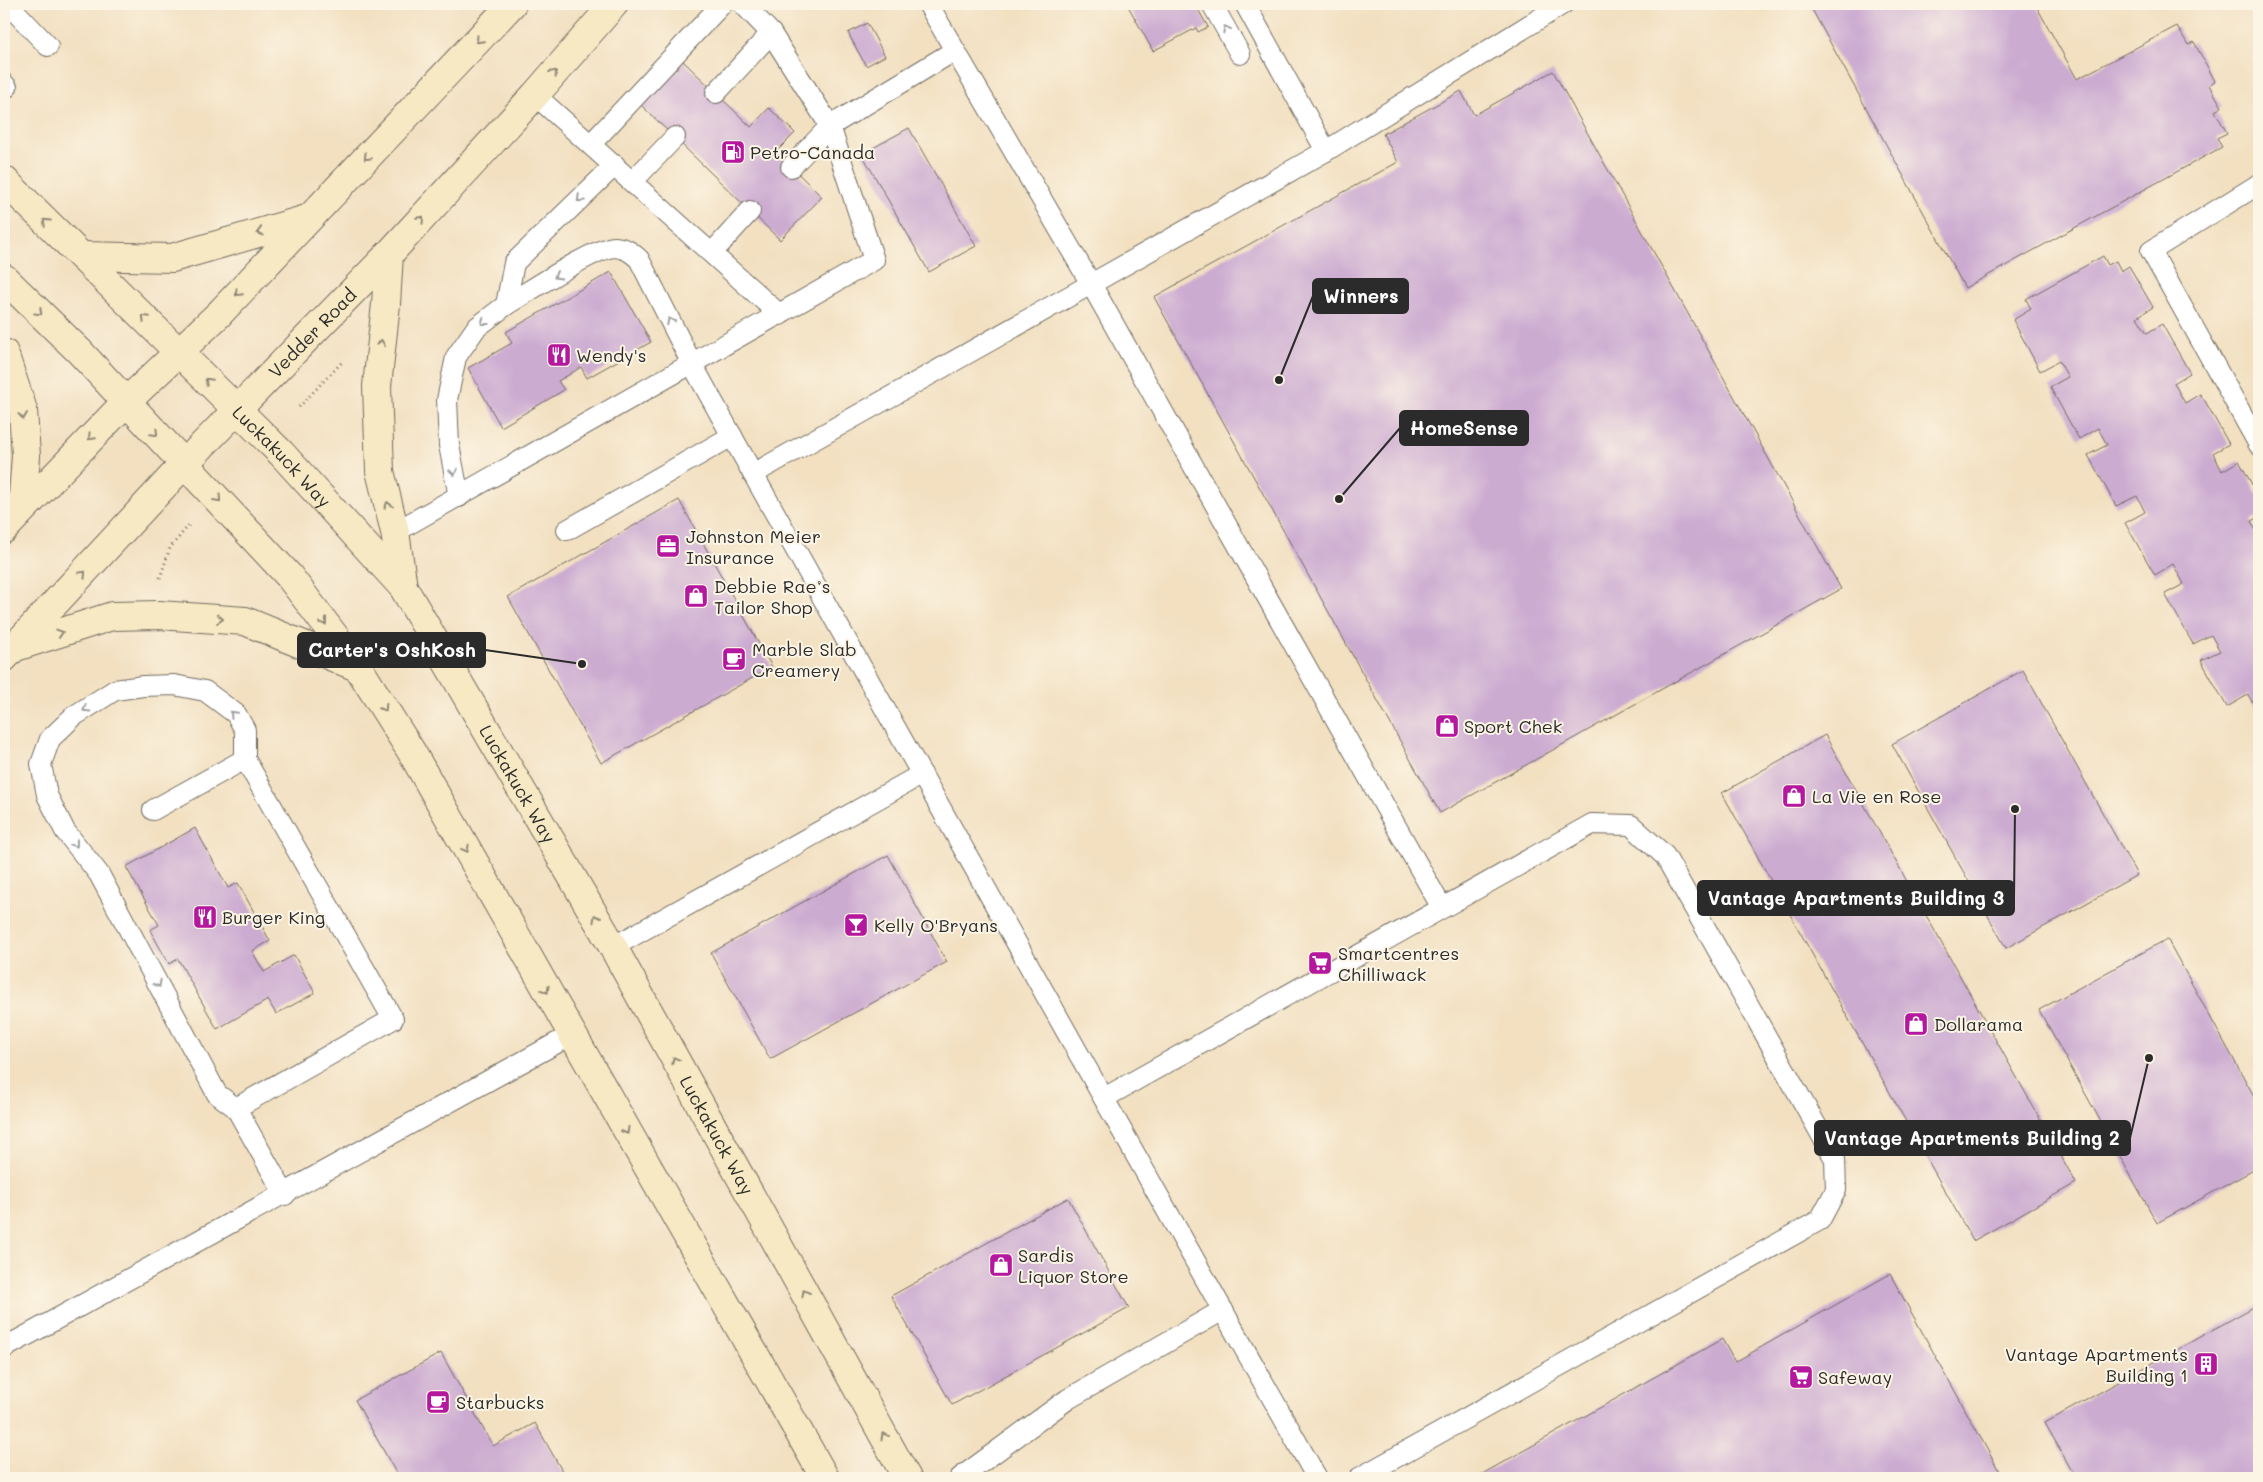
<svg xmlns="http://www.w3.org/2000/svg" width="2263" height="1482" viewBox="0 0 2263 1482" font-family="Mali,sans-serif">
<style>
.building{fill:#ccabd1}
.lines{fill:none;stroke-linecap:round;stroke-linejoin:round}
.lane-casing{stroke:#716a60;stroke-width:22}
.secondary-casing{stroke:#716a60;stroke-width:30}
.path{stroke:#716a60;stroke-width:3;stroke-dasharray:1 4;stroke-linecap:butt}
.lane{stroke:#fff;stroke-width:20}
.secondary{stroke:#f7e9c3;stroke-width:28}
.oneway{stroke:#a0a0a0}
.oneway2{stroke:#918a77}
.labels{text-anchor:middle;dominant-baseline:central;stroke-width:4;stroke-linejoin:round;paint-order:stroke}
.poi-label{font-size:18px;fill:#2b2b2b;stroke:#fcf5e5;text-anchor:start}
.street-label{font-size:18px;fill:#2b2b2b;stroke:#fcf5e5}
.leader{fill:none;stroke:#2b2b2b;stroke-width:2}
.callout-dot{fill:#2b2b2b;stroke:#fcf5e5;stroke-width:2}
.callout{fill:#2b2b2b;stroke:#2b2b2b;stroke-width:2}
.callout-label{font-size:19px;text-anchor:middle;font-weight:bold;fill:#fff}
</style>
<rect width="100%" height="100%" fill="#fcf5e5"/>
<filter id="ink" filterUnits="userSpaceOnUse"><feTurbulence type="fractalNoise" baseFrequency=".02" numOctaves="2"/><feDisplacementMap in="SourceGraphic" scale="10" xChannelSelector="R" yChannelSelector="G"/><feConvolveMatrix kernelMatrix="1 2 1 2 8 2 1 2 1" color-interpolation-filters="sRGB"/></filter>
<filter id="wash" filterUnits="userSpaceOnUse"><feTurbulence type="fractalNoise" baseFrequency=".0096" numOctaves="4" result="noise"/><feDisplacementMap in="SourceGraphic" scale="20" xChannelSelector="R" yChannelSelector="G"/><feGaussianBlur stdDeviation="1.12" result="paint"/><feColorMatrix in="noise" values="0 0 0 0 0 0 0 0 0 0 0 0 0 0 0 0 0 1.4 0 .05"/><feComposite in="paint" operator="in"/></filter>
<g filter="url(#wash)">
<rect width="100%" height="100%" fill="#f2e0c1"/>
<g id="blocks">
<!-- building -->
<g class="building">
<path d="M1127,4H1195L1208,27L1198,32L1196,28L1153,51Z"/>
<path d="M1809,4H2035L2077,79L2177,26L2188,45L2194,42L2215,81L2209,85L2222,107L2215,111L2227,133L2217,138L2222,147L1965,288Z"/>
<path d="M867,23L885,56L866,66L848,33Z"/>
<path d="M681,59L751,127L769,108L795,133L776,152L822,197L780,240L638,102Z"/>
<path d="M1553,71L1841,589L1440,813L1154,297L1398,162L1383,134L1461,91L1474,115Z"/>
<path d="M909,128L976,246L929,272L862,154Z"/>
<path d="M2103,256L2108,265L2116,261L2121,271L2129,266L2153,307L2137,317L2147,333L2162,324L2190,373L2174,383L2185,403L2200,394L2205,401L2229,444L2213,453L2222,471L2239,461L2259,497V517L2251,521L2259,536V709L2257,710L2248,695L2227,707L2201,660L2220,651L2211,635L2193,644L2165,594L2184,584L2173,564L2155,575L2125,523L2145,512L2137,496L2116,506L2088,455L2107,445L2098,428L2079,439L2050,387L2068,377L2059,361L2040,371L2013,320L2031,309L2026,299Z"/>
<path d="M611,272L651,342L587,378L581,367L570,374L558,381L564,390L501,427L468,368L512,343L506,332Z"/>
<path d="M679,500L772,667L601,763L508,597Z"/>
<path d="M2023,670L2137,875L2006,948L1892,744Z"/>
<path d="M1825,735L2076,1183L1973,1241L1722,793Z"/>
<path d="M195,828L228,888L238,883L270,941L252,951L264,972L294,955L315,993L276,1014L268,1000L217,1029L178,959L169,964L150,930L159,925L126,867Z"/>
<path d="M888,855L947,962L770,1059L711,953Z"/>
<path d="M2167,939L2259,1105V1167L2157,1223L2039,1010Z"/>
<path d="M1068,1198L1129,1308L952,1405L891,1296Z"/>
<path d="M1890,1274L2003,1478H1475L1722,1339L1735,1362Z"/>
<path d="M2259,1304V1478H2076L2045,1423Z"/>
<path d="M441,1353L493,1446L535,1423L566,1478H399L355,1400Z"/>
</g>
</g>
</g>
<g filter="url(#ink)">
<use href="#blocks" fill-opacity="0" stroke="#716a60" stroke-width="1"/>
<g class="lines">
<defs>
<g id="lane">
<path d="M8,4L48,46"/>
<path d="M928,4L1091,284L1326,151L1563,4"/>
<path d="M1212,4L1240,54"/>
<path d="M1245,4L1326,151"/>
<path d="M4,84L7,87"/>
<path d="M716,93L771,33"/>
<path d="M535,95L780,315"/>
<path d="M591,144L722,4"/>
<path d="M791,167L830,126L954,51"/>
<path d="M633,181L675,137"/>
<path d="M2259,184L2151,251L2259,445"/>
<path d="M712,253L750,211"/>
<path d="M506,305C527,293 595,247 615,247C626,248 631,252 639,259L692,364L753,474L1317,1478"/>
<path d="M753,474L1091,284L1442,908"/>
<path d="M459,497L449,445L447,400L456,357L476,328L506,305L514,263L615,165"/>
<path d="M567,530L732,436"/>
<path d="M395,532L874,260L830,126L771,33L743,4"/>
<path d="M153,810L245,759L393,1019L236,1108L285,1195"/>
<path d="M613,947L922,774"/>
<path d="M1104,1098L1592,824L1631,825L1665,856L1835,1159L1836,1190L1820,1220L1359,1478"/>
<path d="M236,1108L217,1094L99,874L65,831L47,795L41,764L50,739L74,716L115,690L143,686L174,685L205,691L236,714L245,730V759"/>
<path d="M4,1348L571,1035"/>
<path d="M960,1478L1068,1399L1223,1310"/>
</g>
<g id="secondary">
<path id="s1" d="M4,180L281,453L403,587L613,947L907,1478"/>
<path d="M389,254L386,304L377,386L380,471L395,532L403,587"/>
<path d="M81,256L172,258L307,219"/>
<path d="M4,278L79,351L289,576L358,667L411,751L825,1478"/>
<path d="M4,353L23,410L26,456L22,509"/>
<path d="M4,529L125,403L219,314L512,4"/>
<path d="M16,647L112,616L159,615L245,621L357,667"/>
<path id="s2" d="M4,658L185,463L389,254L535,95L614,4"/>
</g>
</defs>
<!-- lane casing -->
<use href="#lane" class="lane-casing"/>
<!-- secondary casing -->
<use href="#secondary" class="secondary-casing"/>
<!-- path -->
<g class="path">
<path d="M299,407L342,362"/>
<path d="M160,578L170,548L189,525"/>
</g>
<!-- lane -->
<use href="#lane" class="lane"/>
<!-- secondary -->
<use href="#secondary" class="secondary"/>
</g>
<!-- one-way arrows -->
<defs><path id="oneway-chevron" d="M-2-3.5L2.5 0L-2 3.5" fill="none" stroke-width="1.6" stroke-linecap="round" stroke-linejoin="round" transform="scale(1.25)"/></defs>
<g class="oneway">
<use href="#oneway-chevron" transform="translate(1226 29) rotate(-119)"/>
<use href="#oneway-chevron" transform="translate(580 199) rotate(136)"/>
<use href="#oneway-chevron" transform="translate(557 276) rotate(150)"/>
<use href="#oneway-chevron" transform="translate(670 321) rotate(-117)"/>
<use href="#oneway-chevron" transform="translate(484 322) rotate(143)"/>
<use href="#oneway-chevron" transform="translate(454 472) rotate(80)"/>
<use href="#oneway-chevron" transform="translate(86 709) rotate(148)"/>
<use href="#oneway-chevron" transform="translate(233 714) rotate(-133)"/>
<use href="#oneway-chevron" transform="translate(75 844) rotate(52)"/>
<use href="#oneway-chevron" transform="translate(158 984) rotate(62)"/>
</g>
<g class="oneway2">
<use href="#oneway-chevron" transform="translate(479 40) rotate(133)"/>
<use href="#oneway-chevron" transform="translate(554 73) rotate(-49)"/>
<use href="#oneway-chevron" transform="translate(367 157) rotate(134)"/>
<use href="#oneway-chevron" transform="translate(421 219) rotate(-47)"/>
<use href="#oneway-chevron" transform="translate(46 222) rotate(-136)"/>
<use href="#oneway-chevron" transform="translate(260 232) rotate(164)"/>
<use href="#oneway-chevron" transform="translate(238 293) rotate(133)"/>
<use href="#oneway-chevron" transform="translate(39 312) rotate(44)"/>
<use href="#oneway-chevron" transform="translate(145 318) rotate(-135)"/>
<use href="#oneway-chevron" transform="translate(381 343) rotate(-84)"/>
<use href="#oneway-chevron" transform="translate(208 381) rotate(-135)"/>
<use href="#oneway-chevron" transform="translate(23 416) rotate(84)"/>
<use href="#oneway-chevron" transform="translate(155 433) rotate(45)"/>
<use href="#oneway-chevron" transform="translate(91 437) rotate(134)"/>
<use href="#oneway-chevron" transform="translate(218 499) rotate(48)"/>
<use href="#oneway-chevron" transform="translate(388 505) rotate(-104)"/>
<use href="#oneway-chevron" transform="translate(83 574) rotate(-47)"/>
<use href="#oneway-chevron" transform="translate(220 619) rotate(4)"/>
<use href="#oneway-chevron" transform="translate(324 622) rotate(53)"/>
<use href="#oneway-chevron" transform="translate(60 633) rotate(-18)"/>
<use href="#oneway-chevron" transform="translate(384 708) rotate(58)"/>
<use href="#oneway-chevron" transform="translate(466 849) rotate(61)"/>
<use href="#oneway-chevron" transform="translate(596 918) rotate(-120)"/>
<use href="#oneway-chevron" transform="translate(546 990) rotate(61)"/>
<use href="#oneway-chevron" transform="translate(675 1060) rotate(-119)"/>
<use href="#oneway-chevron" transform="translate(626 1131) rotate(60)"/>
<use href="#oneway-chevron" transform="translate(805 1293) rotate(-119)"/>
<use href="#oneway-chevron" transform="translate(884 1436) rotate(-119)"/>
</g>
</g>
<!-- icons -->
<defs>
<symbol id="fuel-square" viewBox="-11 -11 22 22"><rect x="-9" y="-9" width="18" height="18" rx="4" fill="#b5179e" stroke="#fcf5e5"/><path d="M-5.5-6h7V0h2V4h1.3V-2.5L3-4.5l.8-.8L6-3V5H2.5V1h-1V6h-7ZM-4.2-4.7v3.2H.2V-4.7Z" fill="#fff"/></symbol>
<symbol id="restaurant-square" viewBox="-11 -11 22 22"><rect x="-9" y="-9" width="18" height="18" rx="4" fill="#b5179e" stroke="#fcf5e5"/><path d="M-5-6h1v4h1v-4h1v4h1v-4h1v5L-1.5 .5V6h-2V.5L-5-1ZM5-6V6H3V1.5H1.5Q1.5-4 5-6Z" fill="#fff"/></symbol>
<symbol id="office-square" viewBox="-11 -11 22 22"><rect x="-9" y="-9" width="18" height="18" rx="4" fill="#b5179e" stroke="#fcf5e5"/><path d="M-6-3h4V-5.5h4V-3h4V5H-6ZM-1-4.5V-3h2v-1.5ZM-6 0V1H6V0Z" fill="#fff"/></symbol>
<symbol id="shop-square" viewBox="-11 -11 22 22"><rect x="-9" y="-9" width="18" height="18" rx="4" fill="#b5179e" stroke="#fcf5e5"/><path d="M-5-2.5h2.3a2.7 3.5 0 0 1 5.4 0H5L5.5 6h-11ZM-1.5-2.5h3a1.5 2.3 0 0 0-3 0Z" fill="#fff"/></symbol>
<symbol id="cafe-square" viewBox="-11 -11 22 22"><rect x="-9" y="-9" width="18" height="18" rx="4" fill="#b5179e" stroke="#fcf5e5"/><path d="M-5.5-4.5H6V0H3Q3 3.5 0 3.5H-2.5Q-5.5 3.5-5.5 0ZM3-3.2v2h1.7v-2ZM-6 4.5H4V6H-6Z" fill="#fff"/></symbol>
<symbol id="bar-square" viewBox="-11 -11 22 22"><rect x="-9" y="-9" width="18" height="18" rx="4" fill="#b5179e" stroke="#fcf5e5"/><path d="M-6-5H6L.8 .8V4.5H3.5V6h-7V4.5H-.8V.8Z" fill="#fff"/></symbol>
<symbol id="supermarket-square" viewBox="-11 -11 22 22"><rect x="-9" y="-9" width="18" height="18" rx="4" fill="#b5179e" stroke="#fcf5e5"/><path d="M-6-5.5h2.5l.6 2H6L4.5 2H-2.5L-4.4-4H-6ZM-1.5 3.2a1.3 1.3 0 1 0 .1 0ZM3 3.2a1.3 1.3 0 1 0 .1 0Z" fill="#fff"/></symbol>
<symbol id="building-square" viewBox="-11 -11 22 22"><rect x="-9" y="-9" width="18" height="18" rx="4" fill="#b5179e" stroke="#fcf5e5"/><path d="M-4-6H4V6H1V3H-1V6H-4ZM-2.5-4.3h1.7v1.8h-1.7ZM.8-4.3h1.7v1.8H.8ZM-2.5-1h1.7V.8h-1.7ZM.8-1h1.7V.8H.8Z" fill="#fff"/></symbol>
</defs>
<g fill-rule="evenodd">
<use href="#fuel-square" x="719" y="138" width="28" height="28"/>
<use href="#restaurant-square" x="545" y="341" width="28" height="28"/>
<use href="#office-square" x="654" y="532" width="28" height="28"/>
<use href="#shop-square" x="682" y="582" width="28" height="28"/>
<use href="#cafe-square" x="720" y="645" width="28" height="28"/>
<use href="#shop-square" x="1433" y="712" width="28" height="28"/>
<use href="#shop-square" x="1780" y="782" width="28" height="28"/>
<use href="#restaurant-square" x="191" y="903" width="28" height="28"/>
<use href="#bar-square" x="842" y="911" width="28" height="28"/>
<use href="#supermarket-square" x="1306" y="949" width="28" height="28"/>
<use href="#shop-square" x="1902" y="1010" width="28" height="28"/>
<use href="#shop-square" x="987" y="1251" width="28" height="28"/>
<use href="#building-square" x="2192" y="1350" width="28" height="28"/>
<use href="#supermarket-square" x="1787" y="1363" width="28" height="28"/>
<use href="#cafe-square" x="424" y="1388" width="28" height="28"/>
</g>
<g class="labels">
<!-- poi labels -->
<g class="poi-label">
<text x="750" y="152">Petro-Canada</text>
<text x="576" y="355">Wendy's</text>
<text x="686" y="536">Johnston Meier<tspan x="686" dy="21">Insurance</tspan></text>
<text x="714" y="586">Debbie Rae’s<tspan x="714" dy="21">Tailor Shop</tspan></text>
<text x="752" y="649">Marble Slab<tspan x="752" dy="21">Creamery</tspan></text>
<text x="1464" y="726">Sport Chek</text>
<text x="1812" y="796">La Vie en Rose</text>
<text x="222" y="917">Burger King</text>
<text x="874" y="925">Kelly O'Bryans</text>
<text x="1338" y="953">Smartcentres<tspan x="1338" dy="21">Chilliwack</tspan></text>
<text x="1934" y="1024">Dollarama</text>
<text x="1018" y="1255">Sardis<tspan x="1018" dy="21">Liquor Store</tspan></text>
<text x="2188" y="1354" text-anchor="end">Vantage Apartments<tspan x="2188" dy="21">Building 1</tspan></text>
<text x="1818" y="1377">Safeway</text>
<text x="456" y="1402">Starbucks</text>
</g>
<!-- street labels -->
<g class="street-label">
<text stroke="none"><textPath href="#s2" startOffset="448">Vedder Road</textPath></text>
<text stroke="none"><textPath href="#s1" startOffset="392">Luckakuck Way</textPath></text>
<text stroke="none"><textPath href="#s1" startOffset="798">Luckakuck Way</textPath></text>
<text stroke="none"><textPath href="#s1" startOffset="1202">Luckakuck Way</textPath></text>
</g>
</g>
<!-- callouts -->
<path class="leader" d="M1279 380L1313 296M1339 499L1400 428M582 664L485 650M2015 809L2014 898M2149 1058L2130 1138"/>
<g class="callout-dot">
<circle cx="1279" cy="380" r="5"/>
<circle cx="1339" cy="499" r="5"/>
<circle cx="582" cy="664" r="5"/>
<circle cx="2015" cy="809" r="5"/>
<circle cx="2149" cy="1058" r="5"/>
</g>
<g class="callout">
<rect x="1313" y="279" width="95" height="34" rx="5"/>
<rect x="1400" y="411" width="128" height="34" rx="5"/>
<rect x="298" y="633" width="187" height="34" rx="5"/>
<rect x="1698" y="881" width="316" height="34" rx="5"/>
<rect x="1815" y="1121" width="315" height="34" rx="5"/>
</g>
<g class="callout-label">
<text x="1361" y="303">Winners</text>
<text x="1464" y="435">HomeSense</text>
<text x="392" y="657">Carter's OshKosh</text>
<text x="1856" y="905">Vantage Apartments Building 3</text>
<text x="1972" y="1145">Vantage Apartments Building 2</text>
</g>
<!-- margin -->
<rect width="2263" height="1482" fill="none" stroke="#fcf5e5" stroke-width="20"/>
</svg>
